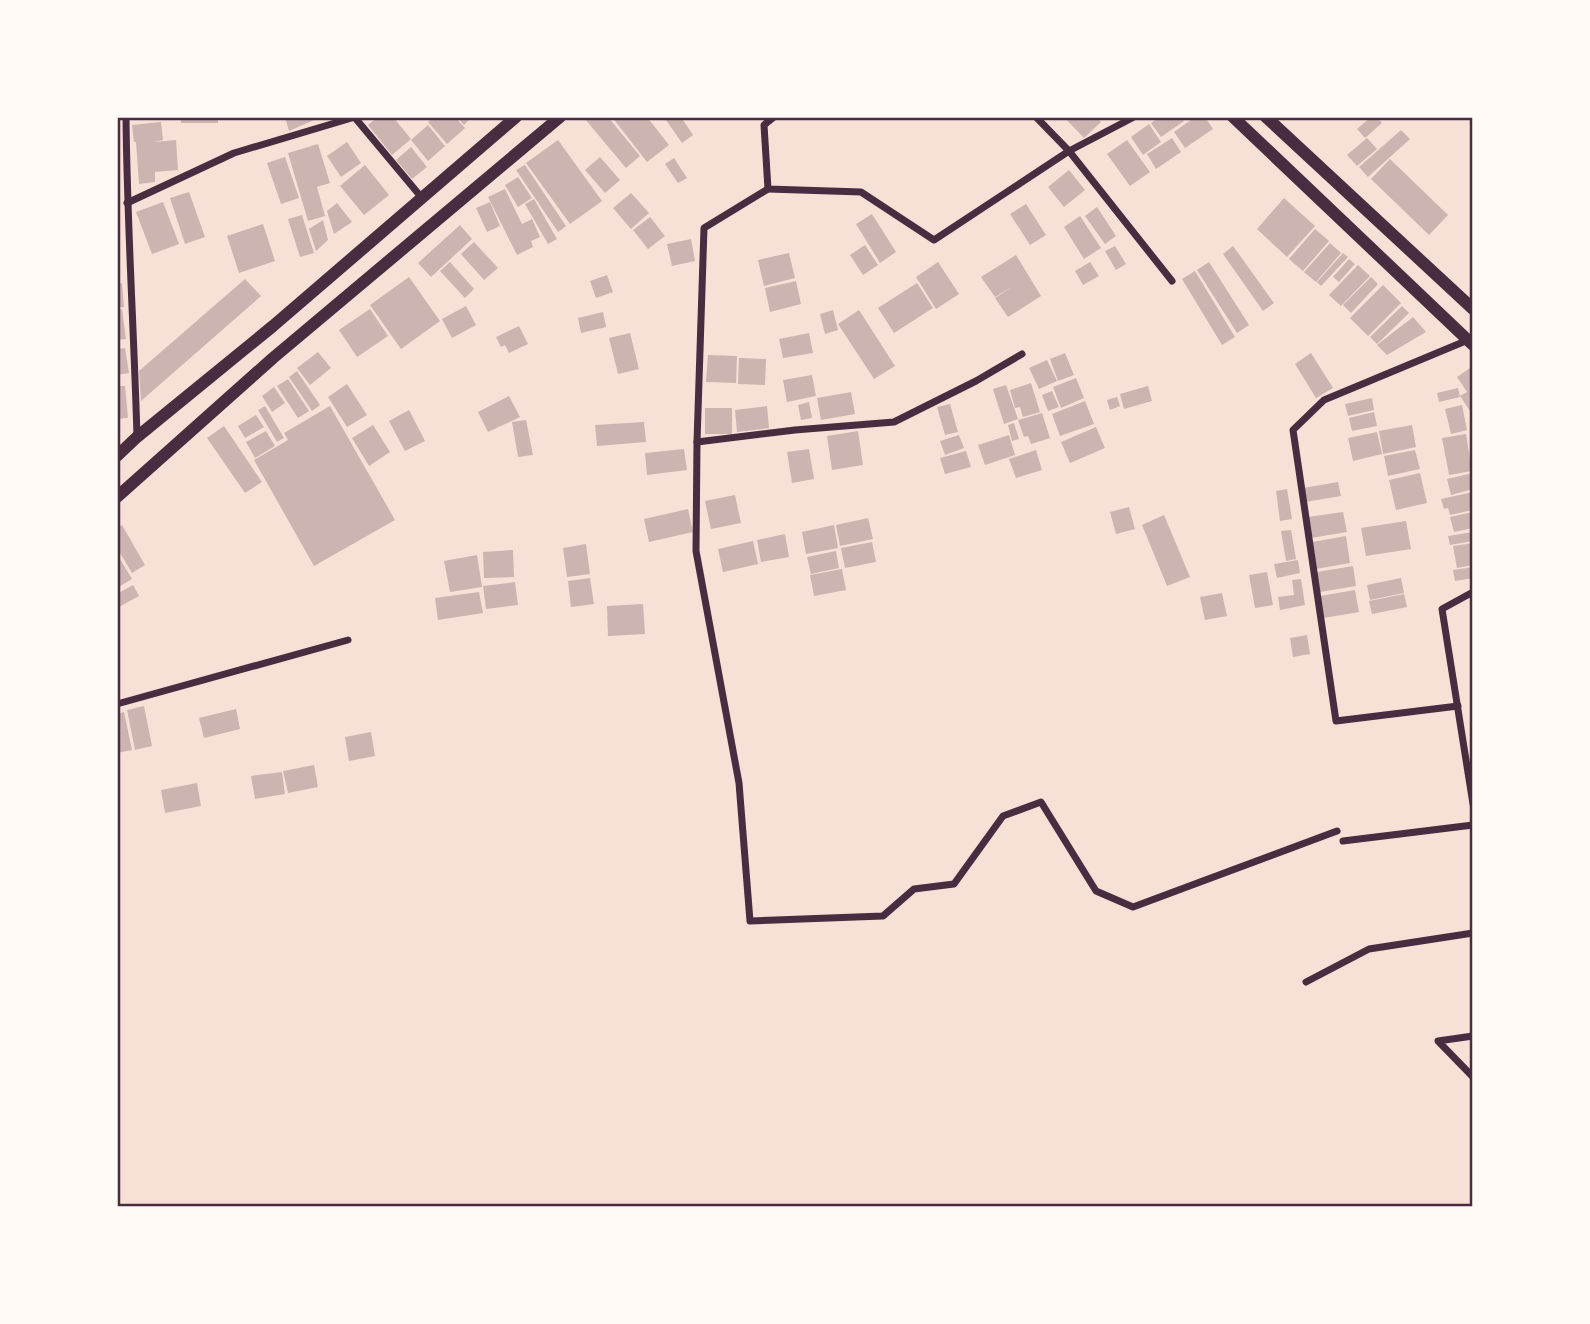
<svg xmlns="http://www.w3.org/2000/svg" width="1590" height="1324" viewBox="0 0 1590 1324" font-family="'Exo 2',sans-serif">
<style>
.building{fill:#ccb4b1}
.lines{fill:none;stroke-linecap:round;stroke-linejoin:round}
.minor{stroke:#4a2c40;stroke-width:7}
.trunk{stroke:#4a2c40;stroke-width:12}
.neatline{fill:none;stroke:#4a2c40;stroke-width:2.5}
</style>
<rect width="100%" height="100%" fill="#f7e1d7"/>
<!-- building -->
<g class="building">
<rect x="181" y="117" width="37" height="6"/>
<path d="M285,117H321L289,131Z"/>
<path d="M378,117H393L411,139L392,155L368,125Z"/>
<path d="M433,117H455L465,128L447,144L428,122Z"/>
<path d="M457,117H472L464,125Z"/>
<path d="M587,117H608L640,156L626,168L585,119Z"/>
<path d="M612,117H647L669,145L647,162Z"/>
<path d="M664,117H681L693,135L682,143Z"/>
<path d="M1064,117H1096L1101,122L1084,138Z"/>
<path d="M1160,117H1181L1184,121L1161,137L1151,123Z"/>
<path d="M1195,117H1205L1213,129L1185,148L1174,132Z"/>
<path d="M1371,117H1377L1382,123L1365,138L1357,129Z"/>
<path d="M161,122L163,140L154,142L176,140L178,170L155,172V182L139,184L136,142H134L132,125Z"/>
<path d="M1149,124L1161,142L1143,155L1131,137Z"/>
<path d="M428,125L445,146L428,161L411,140Z"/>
<path d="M1401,130L1410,139L1368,177L1359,167Z"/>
<path d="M1172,138L1181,152L1156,169L1147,154Z"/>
<path d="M1367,138L1377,149L1357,166L1347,155Z"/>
<path d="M558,140L602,201L570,224L526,163Z"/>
<path d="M1127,140L1150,172L1130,186L1107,154Z"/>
<path d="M347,142L361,163L341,177L327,156Z"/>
<path d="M318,144L330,183L317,187L325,216L308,221L288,153Z"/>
<path d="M411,147L427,167L412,179L396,160Z"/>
<path d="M285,157L299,198L281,204L267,163Z"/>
<path d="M600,157L620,180L605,193L585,170Z"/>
<path d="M674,158L687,178L678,183L665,164Z"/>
<path d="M1390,159L1448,215L1429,235L1371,179Z"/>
<path d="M365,165L389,195L364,215L340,186Z"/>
<path d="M525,165L566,226L558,232L516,170Z"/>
<path d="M1069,170L1085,190L1064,207L1048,187Z"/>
<path d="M518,177L532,198L518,207L505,185Z"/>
<path d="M505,189L522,224L532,219L540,237L531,241L533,247L517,255L488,197Z"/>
<path d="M189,192L205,237L185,244L170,198Z"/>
<path d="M631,193L649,213L631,229L613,208Z"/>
<path d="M1284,198L1315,226L1287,257L1257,229Z"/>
<path d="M534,199L557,239L548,244L525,204Z"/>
<path d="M163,202L179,244L152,254L136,212Z"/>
<path d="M490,202L500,226L487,232L476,208Z"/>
<path d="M337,203L352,222L334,234L327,211Z"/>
<path d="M1026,204L1046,235L1030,245L1010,214Z"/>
<path d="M1097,207L1116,236L1105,244L1085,216Z"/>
<path d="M872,214L896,252L880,263L856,224Z"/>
<path d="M302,215L314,253L300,257L288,219Z"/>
<path d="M1080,216L1101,248L1084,259L1064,227Z"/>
<path d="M650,217L665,236L648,249L633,230Z"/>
<path d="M323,220L328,240L316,251L309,229Z"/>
<path d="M263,224L275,261L239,273L227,236Z"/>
<path d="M460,225L472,239L431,277L418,263Z"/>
<path d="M1315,229L1329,241L1303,271L1289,259Z"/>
<path d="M691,239L695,261L672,266L667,244Z"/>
<path d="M474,242L498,268L484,280L461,254Z"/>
<path d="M1330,243L1341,253L1316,282L1304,272Z"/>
<path d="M865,245L878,265L863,275L850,255Z"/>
<path d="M1115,246L1126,264L1116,270L1105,251Z"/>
<path d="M1233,246L1274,303L1263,311L1223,254Z"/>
<path d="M789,253L795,278L764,286L758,260Z"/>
<path d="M1343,253L1348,257L1321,286L1317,282Z"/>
<path d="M1016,255L1041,296L1008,317L995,298L1013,286L995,297L981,277Z"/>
<path d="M1349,259L1355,264L1339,282L1333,277Z"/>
<path d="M450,262L474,289L465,298L440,271Z"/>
<path d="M938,262L959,294L936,309L916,277Z"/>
<path d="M1090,262L1099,276L1083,285L1075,271Z"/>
<path d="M1209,262L1249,325L1237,333L1197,270Z"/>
<path d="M1358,265L1370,276L1341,306L1329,295Z"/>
<path d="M1195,271L1235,337L1222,345L1182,279Z"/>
<path d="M607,275L613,292L596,298L590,281Z"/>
<path d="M409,277L440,321L401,349L370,305Z"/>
<path d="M1371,277L1378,284L1351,313L1343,305Z"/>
<path d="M245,279L261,296L141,401L139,371Z"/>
<path d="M796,281L801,304L770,312L765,288Z"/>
<path d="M122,283L124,307L117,308V284Z"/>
<path d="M917,283L933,308L894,333L878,308Z"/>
<path d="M1383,285L1401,303L1368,336L1350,318Z"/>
<path d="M466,306L476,325L452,338L442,319Z"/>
<path d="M1402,306L1409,313L1377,344L1370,337Z"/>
<path d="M122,309L126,339L117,340V310Z"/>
<path d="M370,309L388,336L357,357L339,330Z"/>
<path d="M833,310L838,330L825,334L820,314Z"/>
<path d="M859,310L895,366L874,379L838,324Z"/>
<path d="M603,312L606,327L581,333L578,318Z"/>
<path d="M1413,317L1426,332L1387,355L1377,345Z"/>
<path d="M519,326L528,344L509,353L505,345L501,347L496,337Z"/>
<path d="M630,333L639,369L618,374L609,338Z"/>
<path d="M809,333L813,353L783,358L779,339Z"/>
<path d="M125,348L129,373L117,375V349Z"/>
<path d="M318,352L331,368L310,385L297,368Z"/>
<path d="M1065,353L1074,375L1058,381L1050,359Z"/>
<path d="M1311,353L1333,388L1316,398L1295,364Z"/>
<path d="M708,355L737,356L736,383L706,382Z"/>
<path d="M739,358L766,359L765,385L738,384Z"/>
<path d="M1047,360L1057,381L1039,389L1029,368Z"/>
<path d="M1473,366V409L1470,411L1460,396L1467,392L1457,377Z"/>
<path d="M297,371L320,405L312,411L289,377Z"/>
<path d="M812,375L816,396L787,402L783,380Z"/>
<path d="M1076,378L1084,398L1061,408L1053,387Z"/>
<path d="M288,379L309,411L298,418L277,386Z"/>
<path d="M1031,383L1040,412L1023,417L1020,407L1015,408L1010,390Z"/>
<path d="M347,384L367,415L347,427L328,397Z"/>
<path d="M1006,385L1018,419L1004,424L993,389Z"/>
<path d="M117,386H125L128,418L117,419Z"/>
<path d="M1148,386L1152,401L1124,409L1120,394Z"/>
<path d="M274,387L285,403L272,412L262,396Z"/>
<path d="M1458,388L1460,397L1439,402L1437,393Z"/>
<path d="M1052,391L1059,407L1048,411L1042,395Z"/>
<path d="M851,392L855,414L821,420L817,398Z"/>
<path d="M509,396L520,417L488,432L478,412Z"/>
<path d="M1117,397L1120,406L1110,410L1107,400Z"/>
<path d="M1372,398L1374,410L1348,416L1345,404Z"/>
<path d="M1085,401L1094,424L1060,436L1052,414Z"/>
<path d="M809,402L812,418L801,420L798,405Z"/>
<path d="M950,404L958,432L945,435L937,407Z"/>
<path d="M1462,405L1467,430L1451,434L1445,409Z"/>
<path d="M265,406L284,438L277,442L258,410Z"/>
<path d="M330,406L395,520L314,566L254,460L288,440L284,433Z"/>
<path d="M767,406L769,428L737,432L735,410Z"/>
<rect x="705" y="408" width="27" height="26"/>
<path d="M409,410L425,441L405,451L389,421Z"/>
<path d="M1374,412L1377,426L1352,431L1349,418Z"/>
<path d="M1042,413L1050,438L1031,444L1028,436L1024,437L1018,420Z"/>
<path d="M256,415L264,427L245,438L238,426Z"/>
<path d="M526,420L533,455L518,457L512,422Z"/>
<path d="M644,422L646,442L597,446L595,425Z"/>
<path d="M1014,423L1019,439L1012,441L1008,425Z"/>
<path d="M373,425L390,452L369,466L352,438Z"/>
<path d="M1412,425L1416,447L1383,454L1379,431Z"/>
<path d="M224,426L262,482L245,493L207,438Z"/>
<path d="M1096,427L1105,448L1070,463L1061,442Z"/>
<path d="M266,431L275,446L255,458L246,442Z"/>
<path d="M858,431L863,465L832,470L827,436Z"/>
<path d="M1377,432L1382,454L1353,461L1348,438Z"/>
<path d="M1466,434L1472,471L1449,475L1442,438Z"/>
<path d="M959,435L964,448L945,455L940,441Z"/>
<path d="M1009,435L1015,455L985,465L978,445Z"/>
<path d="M684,449L687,470L647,475L645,453Z"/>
<path d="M809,449L814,479L792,483L787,452Z"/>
<path d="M1036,450L1042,470L1016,478L1009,459Z"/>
<path d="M1415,450L1420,469L1388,476L1384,456Z"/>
<path d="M966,451L971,467L945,474L940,458Z"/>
<path d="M1420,473L1427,503L1396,510L1389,480Z"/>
<path d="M1473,473V489L1451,495L1447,479Z"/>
<path d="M1338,482L1341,496L1305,502L1303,488Z"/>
<path d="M1287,489L1292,519L1280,521L1276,491Z"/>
<path d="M1473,492V510L1450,515L1448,508L1444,509L1441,499Z"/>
<path d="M735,495L741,523L711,529L705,501Z"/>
<path d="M1129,507L1135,529L1116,534L1110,512Z"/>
<path d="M688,509L693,532L649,542L644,519Z"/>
<path d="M1343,512L1347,532L1311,538L1308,517Z"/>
<path d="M1473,512V528L1454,532L1450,517Z"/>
<path d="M1164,515L1190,577L1167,586L1142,525Z"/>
<path d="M868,518L873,539L840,546L836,525Z"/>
<path d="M1406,521L1411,549L1366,556L1361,528Z"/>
<path d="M122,525L145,565L132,573L117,548V528Z"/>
<path d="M834,525L838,548L806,554L802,532Z"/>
<path d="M1291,530L1296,559L1286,561L1281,531Z"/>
<path d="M1473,532V541L1450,545L1448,536Z"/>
<path d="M785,534L789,557L761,562L757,540Z"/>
<path d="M1346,536L1350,563L1316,569L1312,542Z"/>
<path d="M753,541L758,564L723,572L718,549Z"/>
<path d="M872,542L876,562L845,568L841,548Z"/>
<path d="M1473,543V565L1457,568L1453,546Z"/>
<path d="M586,544L590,574L567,577L563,548Z"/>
<path d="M513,550L514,577L484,578L483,552Z"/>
<path d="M836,551L839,568L811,574L807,557Z"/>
<path d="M117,554L132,579L117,588Z"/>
<path d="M477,555L482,587L450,592L444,561Z"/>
<path d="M1298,560L1300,573L1277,578L1274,564Z"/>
<path d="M1353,566L1356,586L1320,592L1317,572Z"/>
<path d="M1473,567V578L1455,581L1453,570Z"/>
<path d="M842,569L846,590L814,596L810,575Z"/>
<path d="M1267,572L1273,605L1255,608L1249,575Z"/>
<path d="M590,578L594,604L571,607L568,581Z"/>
<path d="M1401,578L1404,593L1370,600L1367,585Z"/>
<path d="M1301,579L1305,605L1280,610L1278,597L1294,595L1292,580Z"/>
<path d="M515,582L518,605L486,609L483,586Z"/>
<path d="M133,585L139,596L117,608V594Z"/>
<path d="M1355,590L1359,612L1324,618L1320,596Z"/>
<path d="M479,592L483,613L438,620L435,598Z"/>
<path d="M1222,593L1227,616L1205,620L1200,597Z"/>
<path d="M1404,594L1407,607L1372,614L1369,601Z"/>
<path d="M643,604L645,634L608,636L607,606Z"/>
<path d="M1307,635L1310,654L1293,657L1290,638Z"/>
<path d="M144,706L152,746L135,750L127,710Z"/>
<path d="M236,709L240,729L204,738L199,718Z"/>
<path d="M124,712L132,750L117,753V714Z"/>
<path d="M371,732L375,756L349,761L345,737Z"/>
<path d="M314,765L318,787L288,793L283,771Z"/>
<path d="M282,772L285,794L255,799L251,776Z"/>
<path d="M197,783L201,806L165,813L161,790Z"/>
</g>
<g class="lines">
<!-- minor -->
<g class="minor">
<path d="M126,117C127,224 134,330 137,437"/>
<path d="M774,117L764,125L768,189L861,192L934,240L1069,151L1134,117"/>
<path d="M1036,117L1069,151L1172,281"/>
<path d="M356,119L422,198"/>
<path d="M768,189L704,228L697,442L795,430L894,422L976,381L1022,354"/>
<path d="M127,203L234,153L355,117"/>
<path d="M697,442L696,551L739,783L750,921L883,916L914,889L954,884L1003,816L1041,802L1096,891L1133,907L1337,831"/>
<path d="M1473,592L1442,609L1473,804"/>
<path d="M117,704L348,640"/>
<path d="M1458,706L1336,721L1293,430L1324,400L1468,340"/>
<path d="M1343,841L1473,825"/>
<path d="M1306,982L1369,949L1473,933"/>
<path d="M1473,1036L1438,1041L1473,1077"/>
</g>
<!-- trunk -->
<g class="trunk">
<path d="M1233,117L1473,345"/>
<path d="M1266,117L1473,309"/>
<path d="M117,456L137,437L273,326L516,117"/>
<path d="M117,497L273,358L560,117"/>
</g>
</g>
<!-- border -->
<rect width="1590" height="1324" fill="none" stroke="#fffaf5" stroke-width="238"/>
<rect x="119" y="119" width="1352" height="1086" class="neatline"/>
</svg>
